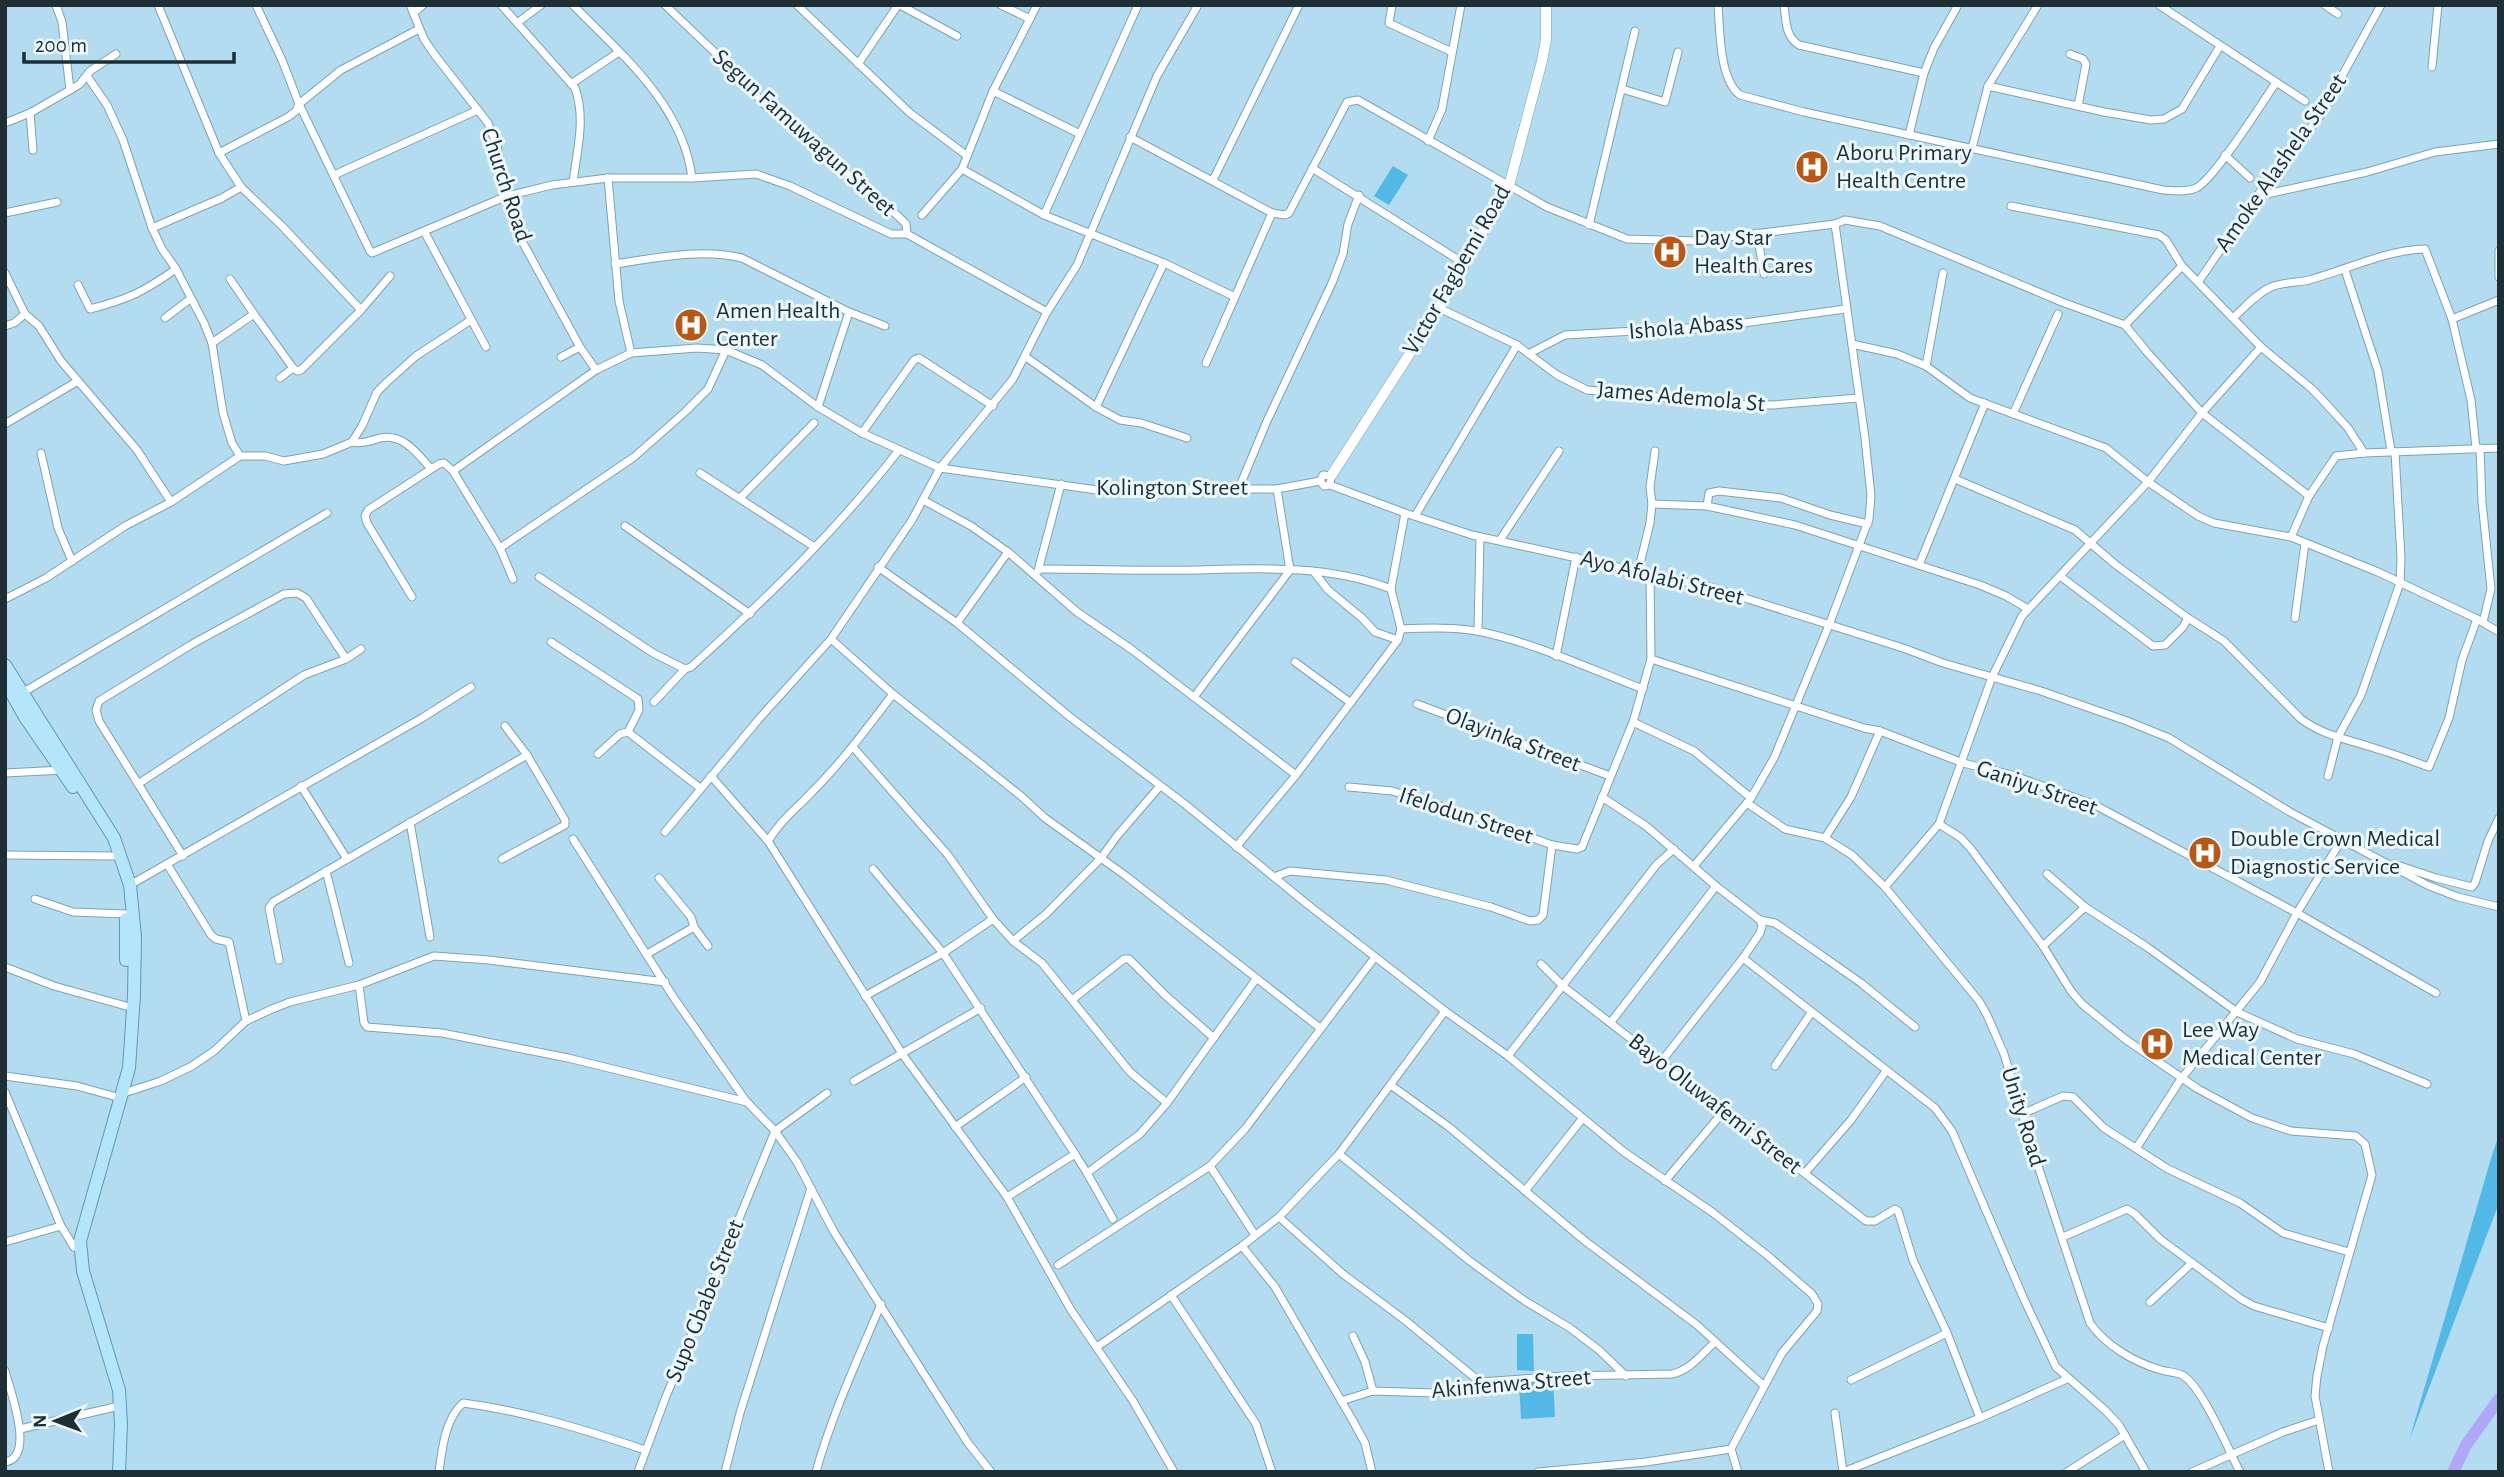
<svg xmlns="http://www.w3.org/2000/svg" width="2504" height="1477" viewBox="0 0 2504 1477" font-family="'Alegreya Sans',sans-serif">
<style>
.green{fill:#52b9e6}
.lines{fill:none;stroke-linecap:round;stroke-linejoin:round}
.river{stroke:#b1a7f8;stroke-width:12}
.minor-casing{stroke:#7ca3b6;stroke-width:9}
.tertiary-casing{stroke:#7ca3b6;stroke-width:11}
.primary-casing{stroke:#5f99b4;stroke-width:14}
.minor{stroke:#fff;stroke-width:7}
.tertiary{stroke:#fff;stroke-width:10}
.primary{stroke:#b4e5fb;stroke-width:12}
.labels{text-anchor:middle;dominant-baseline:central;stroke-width:6;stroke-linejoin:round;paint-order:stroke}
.street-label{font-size:24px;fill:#1e2e35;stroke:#ecf8fe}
.poi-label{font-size:24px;fill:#1e2e35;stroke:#ecf8fe;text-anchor:start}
</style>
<rect width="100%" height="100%" fill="#b3dcf0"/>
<!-- green -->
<g class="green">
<path d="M1393,166L1408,175L1389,205L1374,196Z"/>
<path d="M2499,1135V1203L2409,1441L2492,1155Z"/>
<path d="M1517,1334H1533L1534,1371L1517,1370Z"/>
<path d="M1553,1380L1555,1417L1521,1419L1519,1382Z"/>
</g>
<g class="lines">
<!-- river -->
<path class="river" d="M2453,1472L2466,1445L2499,1399"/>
<defs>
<g id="minor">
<path d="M56,5L62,22L70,90"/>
<path d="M158,5L219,153L241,187L282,226L361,310"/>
<path d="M256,5L282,60L299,104L370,251L372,253L507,196L552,185L608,178H692L756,174L790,186L891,234H907L1047,312"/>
<path d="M410,5L424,39L434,54L488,123L497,146L507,196L517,232L580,347L596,370"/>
<path d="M501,5L575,88C586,119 577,150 573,182"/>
<path d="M573,5C622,55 683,105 692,178"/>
<path d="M665,5L726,63L767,107L898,216L906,224L907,234"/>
<path d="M797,5L910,113L966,155"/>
<path d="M900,5L957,36"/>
<path d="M1001,5L1030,19"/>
<path d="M1392,5L1389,23L1393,25L1452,52"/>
<path d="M1718,5C1720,30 1719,79 1740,95L1804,112L2163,190C2173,190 2186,193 2196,188C2213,181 2262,103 2275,84"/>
<path d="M1784,5C1786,19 1785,37 1799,45L1924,73"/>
<path d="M2159,5L2305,101"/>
<path d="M2325,5L2338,14"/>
<path d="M414,13L423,5"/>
<path d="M517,23L541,5"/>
<path d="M2070,54L2083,59L2086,64L2078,106"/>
<path d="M858,64L898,5"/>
<path d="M2432,67L2438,5"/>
<path d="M87,76L107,105L123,140L152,228L162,249L176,269L204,323L212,343L223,413L232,443L240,456H265L284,461L323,454L352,442L362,426L377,392L387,382L416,356L471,320"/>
<path d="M571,84L619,52"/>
<path d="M1988,86L2104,112L2151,120L2164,119L2182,109L2220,46"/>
<path d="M1622,89L1665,102L1678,52"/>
<path d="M993,91L1080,134"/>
<path d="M30,113L33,150"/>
<path d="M5,123L30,113L70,90L80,84L90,71L116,54"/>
<path d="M1909,135L1924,73L1934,48L1958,5"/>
<path d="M1130,137L1272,213L1285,215L1289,213L1347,102L1358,100L1547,207L1627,239L1697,241L1835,224L1845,220L1880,226L2062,302L2125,325L2147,352L2202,413L2309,496"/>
<path d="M1428,141L1442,109L1461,5"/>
<path d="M1972,148L1988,86L2038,5"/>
<path d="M219,153L288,117L296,111L299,104L341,70L419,29"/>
<path d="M2225,155L2250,178"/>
<path d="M1312,168L1465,264"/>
<path d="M962,169L1044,215L1164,263L1233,296"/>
<path d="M334,175L478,110"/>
<path d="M608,178L619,301L631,353"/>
<path d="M1213,180L1299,5"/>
<path d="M2258,196L2367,172L2435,152L2499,144"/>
<path d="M2011,206L2159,235L2166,240L2182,266L2261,347L2312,389L2328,406L2348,428L2364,453"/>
<path d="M5,213L57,202"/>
<path d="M922,215L962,169L993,91L1037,5"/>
<path d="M1044,215L1138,5"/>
<path d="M1589,225L1635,31"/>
<path d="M152,228L222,198L241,187"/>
<path d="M424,231L486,347"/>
<path d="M1757,233L1764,274"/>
<path d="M2499,251V277"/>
<path d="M615,264C657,258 699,248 742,258L849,312L885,326"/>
<path d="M2345,270L2378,371L2391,451"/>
<path d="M5,273L25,314"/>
<path d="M230,279L254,314"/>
<path d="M2199,281L2264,186L2320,116L2381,5"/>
<path d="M78,285L90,309C129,299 143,292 176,269"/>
<path d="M1439,308L1517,345L1557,375L1587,390L1728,404L1773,405L1858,398"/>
<path d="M165,318L190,299"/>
<path d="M2233,318C2245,307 2256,294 2271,287C2283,282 2297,283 2309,280C2346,270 2386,250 2425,249L2452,319L2471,400L2476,448"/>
<path d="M2452,319L2499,300"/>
<path d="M2125,325L2182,266"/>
<path d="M5,326L14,323L25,314L39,326L61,361L137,450L171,502"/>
<path d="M212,343L254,314L293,368L297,371L301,370L361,310L390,276"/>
<path d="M1852,344L1897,354L1926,366L1970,398L2106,448L2148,482L2198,516L2214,523L2291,537L2378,572L2477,619L2499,632"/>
<path d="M1530,353L1565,335L1722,326L1845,309"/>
<path d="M561,357L580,347"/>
<path d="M1026,357L1096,407L1120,420L1141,423L1187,438"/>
<path d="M1206,363L1272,213"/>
<path d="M1926,366L1943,273"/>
<path d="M280,378L293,368"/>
<path d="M818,407L849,312"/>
<path d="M1096,407L1164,263"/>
<path d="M2013,414L2058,314"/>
<path d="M5,424L78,381"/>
<path d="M862,433L914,360L919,358L993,406"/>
<path d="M352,442C362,444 370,441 380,438C403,433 417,453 431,469"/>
<path d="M2480,448L2482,502L2491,589L2483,622"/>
<path d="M41,453L58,528L72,561"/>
<path d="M453,471L500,548L513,579"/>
<path d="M700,473L813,546"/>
<path d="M1955,479L2075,530L2116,565L2188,618L2224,641L2301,719C2326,737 2348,739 2377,749C2395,754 2412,761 2429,767L2449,718L2462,660L2477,619"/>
<path d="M1330,485L1331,476L1323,475L1320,481L1324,486L1330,485L1405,513L1472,535L1713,588L1903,648L1943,663L2041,691L2127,721L2169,738L2290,812L2427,885L2458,897L2499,907"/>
<path d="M1239,488L1267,421L1332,283L1343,254L1348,224L1359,195"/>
<path d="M740,498L814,423"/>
<path d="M923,500L971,526L1008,552L1077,612L1131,649L1296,775"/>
<path d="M1652,504L1707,506L1795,525L1980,585L2006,596L2028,609"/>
<path d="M1707,506L1709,493L1719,491L1781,498L1830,515L1868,524"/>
<path d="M1415,516L1517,345"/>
<path d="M625,526L750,614"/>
<path d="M2291,537L2309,496L2336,456L2364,453L2499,448"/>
<path d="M1500,540L1559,451"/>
<path d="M500,548L634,457L685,412L708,389L726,350"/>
<path d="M1919,565L1985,403"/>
<path d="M878,567L957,623L1070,717L1186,805L1307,904L1445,1011L1508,1056L1624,1152L1712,1212L1767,1255L1812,1294L1818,1304L1817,1311L1782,1353L1731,1449L1738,1472"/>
<path d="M1040,569C1093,569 1147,571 1200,570C1263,568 1331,565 1391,589L1401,629L1398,640L1296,775L1236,847"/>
<path d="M1038,571L1061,484"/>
<path d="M1314,572L1328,590L1362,618L1375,632L1398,640"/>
<path d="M1638,572L1650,523L1652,504L1650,487L1655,451"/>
<path d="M2060,576L2153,646L2165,645L2183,627L2188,618"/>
<path d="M539,577L653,653L685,669"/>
<path d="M1391,589L1405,513"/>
<path d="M412,597L367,523L365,516L368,510L439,464L444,463L453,471L596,370L631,353L697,348L726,350L762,365L818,407L862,433L940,468L1104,491L1152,490L1180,492L1190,489H1277L1320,481"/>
<path d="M5,599L46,578L125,526L171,502L240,456"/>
<path d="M2295,618L2305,543"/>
<path d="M957,623L1008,552"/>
<path d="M1401,629C1426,628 1452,627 1477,631C1533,642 1590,669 1643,689"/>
<path d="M1478,631L1480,537"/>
<path d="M831,639L893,694L1021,796L1045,818L1126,876L1320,1028"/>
<path d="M551,642L638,699L639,710L628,732L620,734L598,754"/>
<path d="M1556,656L1576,557"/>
<path d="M1651,659L1864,728L1880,731L1963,763L2012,775L2093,804L2297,913L2436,993"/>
<path d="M1295,662L1351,703"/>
<path d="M22,693L327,513"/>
<path d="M1194,697L1290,570L1277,489"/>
<path d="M654,702L685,669L691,667C765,600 838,529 899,450"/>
<path d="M1417,704L1610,776"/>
<path d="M1633,722L1694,751L1751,798"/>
<path d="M628,732L700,788"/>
<path d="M853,747L948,855L993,919L1013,941L1046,914L1101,858L1117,836L1160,786"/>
<path d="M5,773L64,770"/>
<path d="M711,776L768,841L903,1055L1007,1197L1071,1310L1133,1401L1174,1472"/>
<path d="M2328,776L2338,737L2361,695L2400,583L2401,558L2395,452"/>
<path d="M138,784L304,675L346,659L361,649"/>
<path d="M301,786L347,859"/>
<path d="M1349,787L1392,791L1467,814L1552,845L1577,849L1582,847L1633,722L1651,659L1650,574"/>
<path d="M1602,797L1646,826L1716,886L1760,920L1775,923L1801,941L1861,983L1915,1027"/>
<path d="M1747,803L1785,829L1825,838L1852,855L1885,887L1979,1001L1987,1015L2004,1054L2038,1166L2090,1323C2106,1346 2134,1362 2161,1370C2167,1372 2176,1372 2182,1375C2201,1384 2229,1451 2240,1472"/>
<path d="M410,822L430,937"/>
<path d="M1939,824L1961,838L1971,849L2043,946L2071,991L2082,1004L2125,1039L2198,1089L2252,1118L2291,1131L2356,1136L2365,1144L2372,1175L2323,1346L2317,1376L2315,1396L2329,1472"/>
<path d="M665,832L758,720L831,639L912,520L940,468L1013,379L1047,312L1077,265L1157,76L1198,5"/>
<path d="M1825,838L1851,797L1880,731"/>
<path d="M573,839L674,998L746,1101"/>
<path d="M768,841C782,819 795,810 812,792C842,762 867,728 893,694"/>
<path d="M5,855L114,856"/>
<path d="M183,856L99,721L96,710L99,701L194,643L284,594L297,593L306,598L346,659"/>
<path d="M502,859L565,825V820L527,755L505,726"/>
<path d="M167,864L211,935L216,939L229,942L246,1021"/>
<path d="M2394,864L2436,878L2472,887L2475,883L2488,841L2499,818"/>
<path d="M1694,866L1751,798L1774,758L1829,625L1869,519L1871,496L1865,438L1835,224"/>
<path d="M326,871L349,963"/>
<path d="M2047,874L2085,907L2147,947L2237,1012L2297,1039L2354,1054L2427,1084"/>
<path d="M1274,877L1290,871L1386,880L1491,907L1530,921L1538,920L1543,915L1552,845"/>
<path d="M659,878L691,917L694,927"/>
<path d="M130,885L422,718L471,687"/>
<path d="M1885,887L1939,824L1992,677L2022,616L2148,482L2202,413L2261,347"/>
<path d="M35,899L73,912L126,914"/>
<path d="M993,919L943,953L1075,1154"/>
<path d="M1013,941L1042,963L1130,1072L1167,1103"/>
<path d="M2043,946L2085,907"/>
<path d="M647,954L694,927L708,946"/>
<path d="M1743,958L1935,1108L1952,1131L2023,1297L2056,1367L2106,1411L2119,1425L2146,1472"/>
<path d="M279,960L269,908L273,902L527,755"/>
<path d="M1541,964L1564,987L1866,1221H1875L1895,1209L1898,1211L1913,1260L1947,1333L1980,1418"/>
<path d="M5,967L54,986L126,1006"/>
<path d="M359,985L364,1023L367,1027L442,1033L568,1058L747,1102L775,1131L797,1162L834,1232L924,1374L968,1443L991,1472"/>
<path d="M865,996L943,953L873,869"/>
<path d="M1073,999L1124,959H1129L1166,996L1214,1038"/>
<path d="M1611,1022L1716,886"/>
<path d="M1508,1056L1657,864L1674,849"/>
<path d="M1660,1063L1743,958L1760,933L1762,926L1760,920"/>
<path d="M1775,1066L1811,1013"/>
<path d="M5,1076L77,1086L117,1097"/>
<path d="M854,1081L981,1008"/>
<path d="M1392,1086L1449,1127L1585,1241L1697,1325L1763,1385"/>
<path d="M5,1092L61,1226L74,1247"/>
<path d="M124,1093L161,1081L192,1066L214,1051L246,1021L272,1009L290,1002L359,985L434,956L489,960L665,982"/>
<path d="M2022,1114L2063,1096L2073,1097L2104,1128L2168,1169L2240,1203L2283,1233L2349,1252"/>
<path d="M955,1127L1026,1077"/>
<path d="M2137,1147L2181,1079L2260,982L2297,913L2342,839"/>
<path d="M1339,1154L1471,1262L1525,1301L1570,1328L1599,1350L1626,1376"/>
<path d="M1210,1166L1255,1235"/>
<path d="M1805,1173L1851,1120L1886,1071"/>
<path d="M1665,1181L1723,1112"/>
<path d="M1525,1191L1582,1119"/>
<path d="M1007,1197L1075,1154L1087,1173"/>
<path d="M1279,1217L1343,1274L1406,1321L1480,1382"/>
<path d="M1113,1219L1087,1173L1140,1134L1167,1103L1256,979"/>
<path d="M2063,1237L2127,1209L2135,1214L2160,1239L2241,1299L2254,1306L2329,1328"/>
<path d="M5,1242L61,1226"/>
<path d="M1242,1246L1275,1287L1353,1421L1365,1443L1372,1472"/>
<path d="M1058,1265L1210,1166L1245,1129L1375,957"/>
<path d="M1171,1295L1256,1424L1272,1472"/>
<path d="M2150,1302L2192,1263"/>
<path d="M1353,1336L1365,1362L1373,1391"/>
<path d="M1097,1347L1242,1246L1279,1217L1339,1154L1445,1011"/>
<path d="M5,1371C10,1390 36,1458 5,1462"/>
<path d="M1851,1380L1947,1333"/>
<path d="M1341,1401L1373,1391L1435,1393L1462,1389L1480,1382L1563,1376L1672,1374C1690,1370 1701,1355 1714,1343"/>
<path d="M1835,1413L1843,1472"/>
<path d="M20,1429L115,1407"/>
<path d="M439,1472C442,1449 445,1419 463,1403C525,1411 586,1430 645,1450"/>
<path d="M638,1472L665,1399L775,1131L827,1093"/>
<path d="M725,1472L740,1413L811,1188"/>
<path d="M816,1472C832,1414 858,1359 881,1304"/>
<path d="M1538,1472L1646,1462L1731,1449"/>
<path d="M1843,1472L1980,1418L2067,1379"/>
<path d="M2067,1472L2125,1435"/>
<path d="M2192,1472L2283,1432L2319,1420"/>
</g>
<path id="tertiary" d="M1331,476L1439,308L1509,186L1542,61L1546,40V5"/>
<g id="primary">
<path d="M5,665L114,838L130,885L135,937L134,995L129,1068L80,1241L83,1271L119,1390L121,1424L119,1472"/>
<path d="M7,685L25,717L73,787"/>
<path d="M126,919V960"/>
</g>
</defs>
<!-- minor casing -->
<use href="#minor" class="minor-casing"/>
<!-- tertiary casing -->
<use href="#tertiary" class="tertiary-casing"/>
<!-- primary casing -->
<use href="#primary" class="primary-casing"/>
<!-- minor -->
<use href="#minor" class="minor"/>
<!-- tertiary -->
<use href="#tertiary" class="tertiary"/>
<!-- primary -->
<use href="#primary" class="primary"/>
</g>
<!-- icons -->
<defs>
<symbol id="hospital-disc" viewBox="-11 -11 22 22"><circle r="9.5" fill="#b85814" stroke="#ecf8fe"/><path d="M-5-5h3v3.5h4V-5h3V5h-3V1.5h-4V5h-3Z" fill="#fff"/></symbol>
</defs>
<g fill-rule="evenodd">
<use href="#hospital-disc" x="1793" y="148" width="38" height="38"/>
<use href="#hospital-disc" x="1651" y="233" width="38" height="38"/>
<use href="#hospital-disc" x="672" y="306" width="38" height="38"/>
<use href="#hospital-disc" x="2186" y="834" width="38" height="38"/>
<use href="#hospital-disc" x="2138" y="1025" width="38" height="38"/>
</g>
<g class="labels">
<!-- street labels -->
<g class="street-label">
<text transform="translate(804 133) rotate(42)">Segun Famuwagun Street</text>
<text transform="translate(2281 163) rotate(-55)">Amoke Alashela Street</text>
<text transform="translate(506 185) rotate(72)">Church Road</text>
<text transform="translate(1457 270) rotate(-60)">Victor Fagbemi Road</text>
<text transform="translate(1686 327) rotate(-5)">Ishola Abass</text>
<text transform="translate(1681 397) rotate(5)">James Ademola St</text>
<text x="1172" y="488">Kolington Street</text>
<text transform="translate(1662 578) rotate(14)">Ayo Afolabi Street</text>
<text transform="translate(1513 740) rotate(21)">Olayinka Street</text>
<text transform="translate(2037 788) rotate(19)">Ganiyu Street</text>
<text transform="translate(1466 816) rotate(18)">Ifelodun Street</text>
<text transform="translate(1715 1104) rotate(38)">Bayo Oluwafemi Street</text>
<text transform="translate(2023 1117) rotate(73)">Unity Road</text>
<text transform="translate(705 1301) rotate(-68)">Supo Gbabe Street</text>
<text transform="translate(1511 1384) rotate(-5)">Akinfenwa Street</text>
</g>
<!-- poi labels -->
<g class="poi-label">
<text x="1836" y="153">Aboru Primary<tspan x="1836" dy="28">Health Centre</tspan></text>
<text x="1694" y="238">Day Star<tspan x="1694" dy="28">Health Cares</tspan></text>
<text x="716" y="311">Amen Health<tspan x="716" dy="28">Center</tspan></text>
<text x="2230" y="839">Double Crown Medical<tspan x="2230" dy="28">Diagnostic Service</tspan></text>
<text x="2182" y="1030">Lee Way<tspan x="2182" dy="28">Medical Center</tspan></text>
</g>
</g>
<!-- border -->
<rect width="2504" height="1477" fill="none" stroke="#1e2e35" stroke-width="14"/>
<!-- north arrow -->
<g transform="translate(56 1421) rotate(269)" stroke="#ecf8fe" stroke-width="5" paint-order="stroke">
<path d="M0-5L12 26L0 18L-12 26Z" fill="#1e2e35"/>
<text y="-10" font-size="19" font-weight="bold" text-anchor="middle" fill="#1e2e35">N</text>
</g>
<!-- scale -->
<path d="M24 52v10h210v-10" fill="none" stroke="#1e2e35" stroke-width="3.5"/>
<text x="35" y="52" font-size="21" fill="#1e2e35" stroke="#ecf8fe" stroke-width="5" paint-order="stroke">200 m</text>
</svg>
